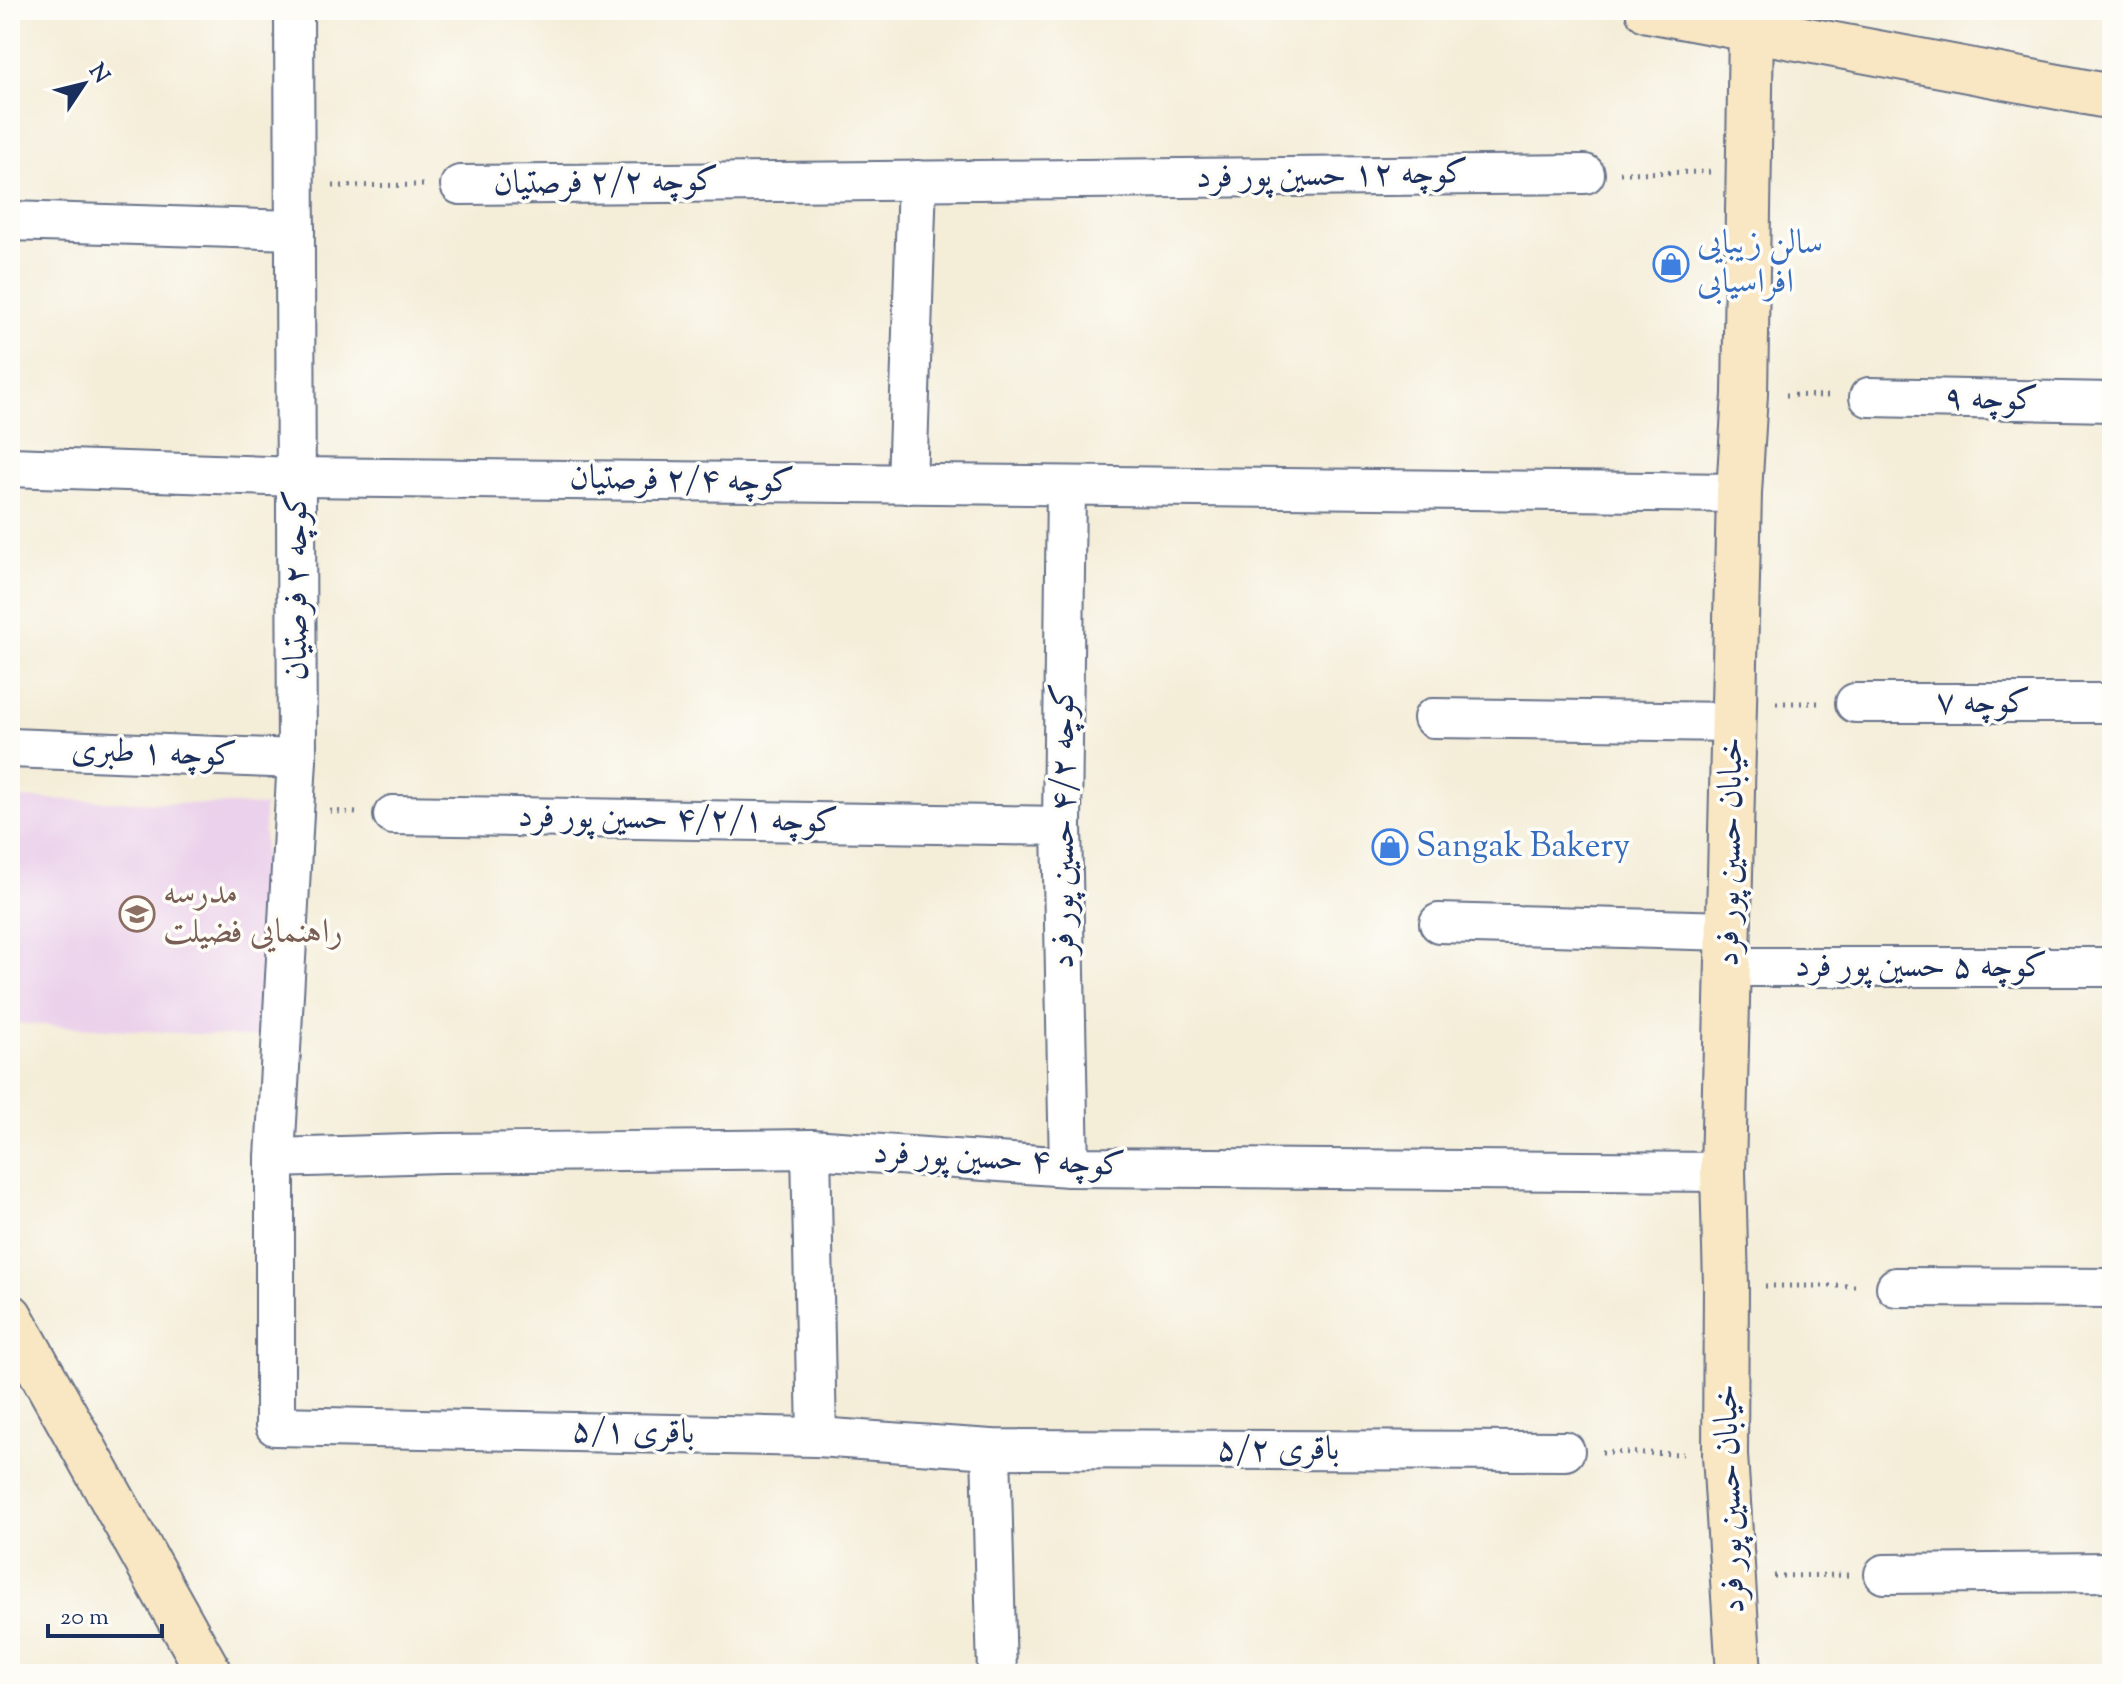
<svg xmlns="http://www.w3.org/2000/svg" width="2122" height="1684" viewBox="0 0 2122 1684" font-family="'Sorts Mill Goudy',Amiri,serif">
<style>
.built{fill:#ebd1eb}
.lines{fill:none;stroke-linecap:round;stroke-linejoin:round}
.street-casing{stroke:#677289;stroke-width:42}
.secondary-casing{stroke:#677289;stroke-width:48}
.path{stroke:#677289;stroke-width:5;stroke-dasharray:2 6;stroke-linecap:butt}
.street{stroke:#fff;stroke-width:38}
.secondary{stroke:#f9e7c3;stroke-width:44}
.labels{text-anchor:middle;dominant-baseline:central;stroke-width:7;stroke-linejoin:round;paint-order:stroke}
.street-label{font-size:34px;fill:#1b2f5e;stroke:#fdfcf7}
.shop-label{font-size:34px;fill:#366cbe;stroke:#fdfcf7;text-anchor:start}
.education-label{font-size:34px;fill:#785e54;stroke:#fdfcf7;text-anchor:start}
</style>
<rect width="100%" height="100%" fill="#fdfcf7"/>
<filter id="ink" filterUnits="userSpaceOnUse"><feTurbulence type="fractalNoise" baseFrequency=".0125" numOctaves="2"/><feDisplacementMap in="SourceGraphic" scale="16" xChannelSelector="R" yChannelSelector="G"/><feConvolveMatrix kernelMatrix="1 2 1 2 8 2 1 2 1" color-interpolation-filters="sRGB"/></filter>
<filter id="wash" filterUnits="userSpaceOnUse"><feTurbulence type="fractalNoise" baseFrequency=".006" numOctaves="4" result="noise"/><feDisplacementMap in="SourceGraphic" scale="32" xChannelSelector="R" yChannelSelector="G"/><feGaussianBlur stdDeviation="1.8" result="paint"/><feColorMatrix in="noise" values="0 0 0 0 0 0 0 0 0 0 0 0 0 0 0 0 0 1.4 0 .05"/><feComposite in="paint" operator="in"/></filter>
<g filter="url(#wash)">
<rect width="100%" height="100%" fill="#f4edd8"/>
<!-- built -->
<path class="built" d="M10,798L264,806V1038L10,1023Z"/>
</g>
<g filter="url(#ink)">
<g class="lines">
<defs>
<g id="street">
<path d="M294,10L297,759L275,1158V1426L817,1437L991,1449L1565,1451"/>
<path d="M460,185L1585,174"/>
<path d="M10,221L295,230"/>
<path d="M1869,397L2112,402"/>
<path d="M10,467L298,477L1739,493"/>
<path d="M907,484L917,180"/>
<path d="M1066,486L1062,826L1069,1167"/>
<path d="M1855,703H2112"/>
<path d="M1433,718L1733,722"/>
<path d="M10,748L297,759"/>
<path d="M393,815L1062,826"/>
<path d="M1439,923L1729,931"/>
<path d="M1729,967H2112"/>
<path d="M811,1149L817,1437"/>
<path d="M275,1158L441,1153L811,1149L1069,1167L1723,1172"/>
<path d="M1896,1287L2112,1288"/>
<path d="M991,1449L997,1674"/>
<path d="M1884,1574L2112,1572"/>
</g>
<g id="secondary">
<path d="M1648,10L2112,97"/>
<path d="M10,1316L210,1674"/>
<path d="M1739,1674L1725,1455L1726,1285L1723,1172L1739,493L1745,394L1751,29"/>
</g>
</defs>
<!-- street casing -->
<use href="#street" class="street-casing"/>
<!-- secondary casing -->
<use href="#secondary" class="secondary-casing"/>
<!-- path -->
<g class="path">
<path d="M1620,173L1710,172"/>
<path d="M333,186L423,185"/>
<path d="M1786,395L1832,396"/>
<path d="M1776,703H1818"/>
<path d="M330,811L356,813"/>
<path d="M1765,1286H1859"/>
<path d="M1602,1452L1683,1454"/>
<path d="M1774,1576L1848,1575"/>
</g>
<!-- street -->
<use href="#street" class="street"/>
<!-- secondary -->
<use href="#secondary" class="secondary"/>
</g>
</g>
<!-- icons -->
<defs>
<symbol id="shop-ring" viewBox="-11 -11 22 22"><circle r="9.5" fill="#fdfcf7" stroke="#3f7fe0" stroke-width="1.5"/><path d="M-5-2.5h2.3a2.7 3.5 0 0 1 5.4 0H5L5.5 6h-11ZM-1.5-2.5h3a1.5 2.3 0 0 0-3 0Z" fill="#3f7fe0"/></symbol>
<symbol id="school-ring" viewBox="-11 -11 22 22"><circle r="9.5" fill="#fdfcf7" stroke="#8d6e63" stroke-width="1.5"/><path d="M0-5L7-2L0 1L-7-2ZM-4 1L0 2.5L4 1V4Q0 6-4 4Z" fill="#8d6e63"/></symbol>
</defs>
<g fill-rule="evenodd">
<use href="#shop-ring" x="1651" y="244" width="40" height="40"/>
<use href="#shop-ring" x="1370" y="827" width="40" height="40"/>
<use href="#school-ring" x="117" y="894" width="40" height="40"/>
</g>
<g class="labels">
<!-- street labels -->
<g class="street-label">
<text transform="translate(1332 176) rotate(-1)">کوچه ۱۲ حسین پور فرد</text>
<text transform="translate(606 183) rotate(-1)">کوچه ۲/۲ فرصتیان</text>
<text transform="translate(1991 400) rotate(1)">کوچه ۹</text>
<text transform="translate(682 481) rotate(1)">کوچه ۲/۴ فرصتیان</text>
<text transform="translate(297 585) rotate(-90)">کوچه ۲ فرصتیان</text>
<text x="1983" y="703">کوچه ۷</text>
<text transform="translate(154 754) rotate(2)">کوچه ۱ طبری</text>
<text transform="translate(678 820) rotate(1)">کوچه ۴/۲/۱ حسین پور فرد</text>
<text transform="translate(1064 826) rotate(-90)">کوچه ۴/۲ حسین پور فرد</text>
<text transform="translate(1731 852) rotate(-89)">خیابان حسین پور فرد</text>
<text x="1921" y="967">کوچه ۵ حسین پور فرد</text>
<text transform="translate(999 1160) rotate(3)">کوچه ۴ حسین پور فرد</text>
<text transform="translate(633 1433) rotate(1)">باقری ۵/۱</text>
<text x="1278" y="1450">باقری ۵/۲</text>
<text transform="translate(1731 1499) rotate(-92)">خیابان حسین پور فرد</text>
</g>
<!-- shop labels -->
<g class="shop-label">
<text x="1697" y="244">سالن زیبایی<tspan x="1697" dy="39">افراسیابی</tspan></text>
<text x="1416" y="847">Sangak Bakery</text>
</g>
<!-- education labels -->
<g class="education-label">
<text x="163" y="894">مدرسه<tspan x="163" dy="39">راهنمایی فضیلت</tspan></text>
</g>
</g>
<!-- margin -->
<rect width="2122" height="1684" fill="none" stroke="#fdfcf7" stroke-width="40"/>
<!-- north arrow -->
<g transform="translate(84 84) rotate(55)" stroke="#fdfcf7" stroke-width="6" paint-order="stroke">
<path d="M0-6L14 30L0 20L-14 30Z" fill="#1b2f5e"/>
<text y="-12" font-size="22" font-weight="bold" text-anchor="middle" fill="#1b2f5e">N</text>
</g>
<!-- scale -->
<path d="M48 1624v12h114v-12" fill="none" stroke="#1b2f5e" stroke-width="4"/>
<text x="60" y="1624" font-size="24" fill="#1b2f5e" stroke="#fdfcf7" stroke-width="6" paint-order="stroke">20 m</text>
</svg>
